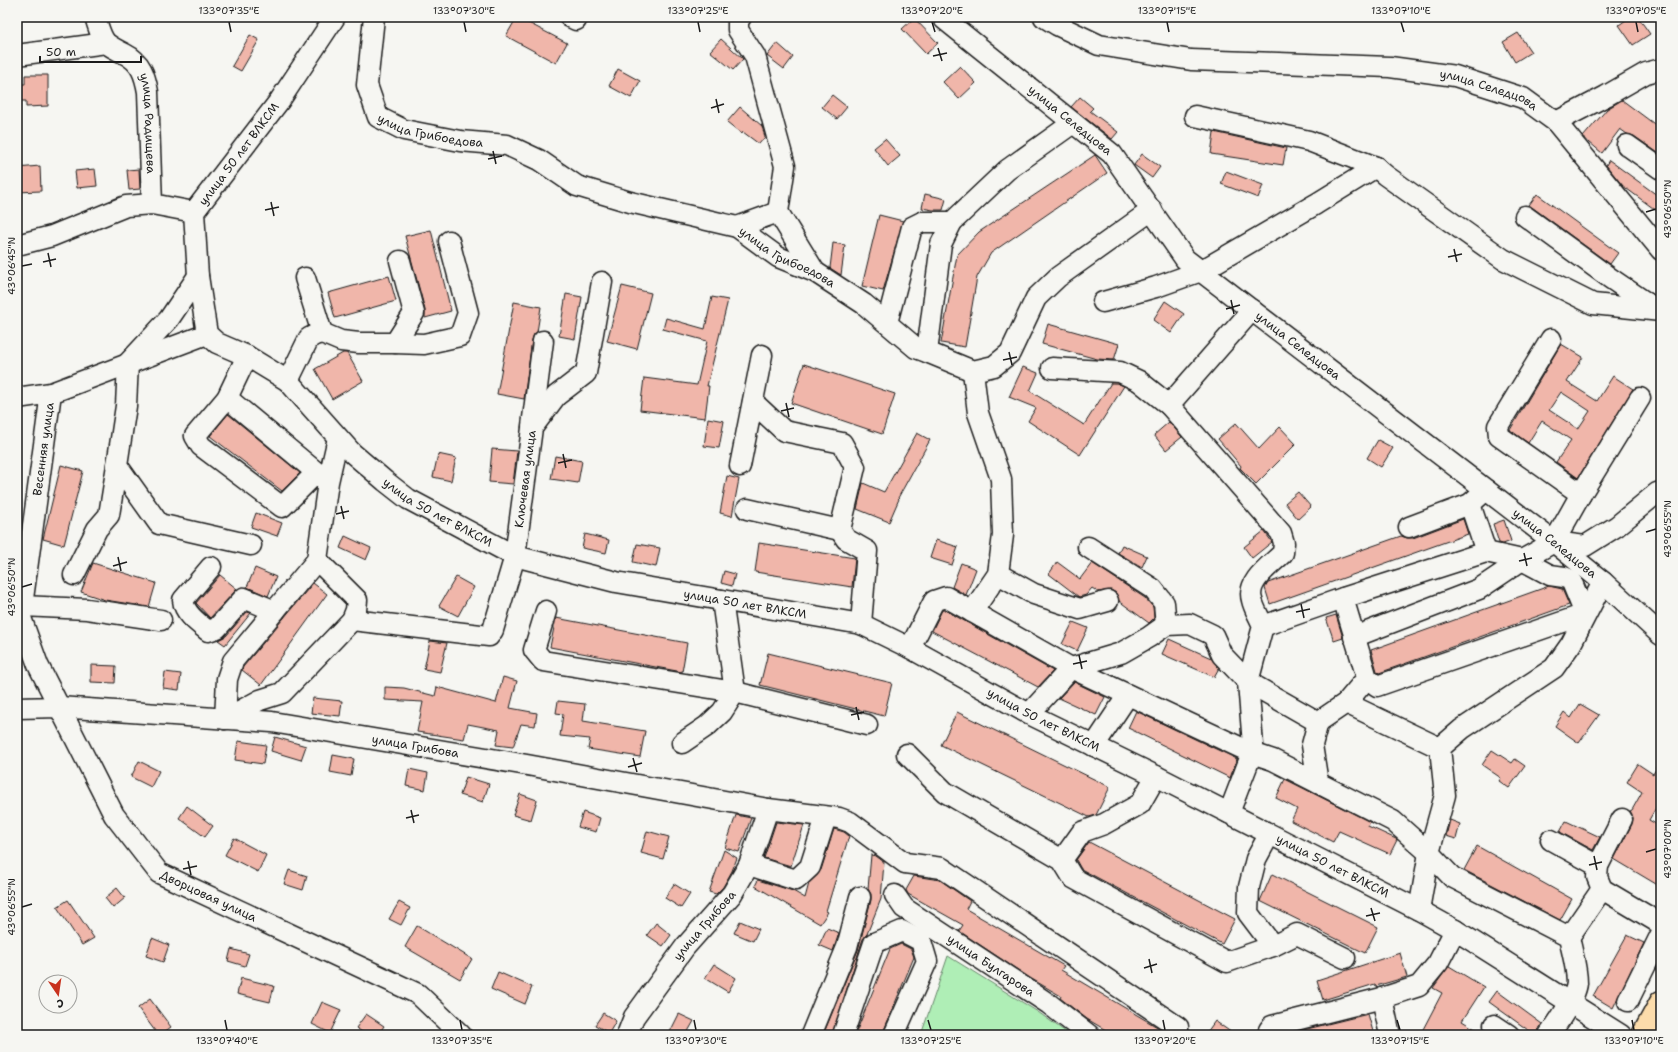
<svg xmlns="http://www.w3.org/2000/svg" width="1678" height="1052" viewBox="0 0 1678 1052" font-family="'Shantell Sans',sans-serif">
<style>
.green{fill:#afeeb6;stroke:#668569}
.building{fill:#f0b6aa;stroke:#1c1c1c;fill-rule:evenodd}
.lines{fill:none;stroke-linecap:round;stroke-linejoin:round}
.minor-casing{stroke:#1c1c1c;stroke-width:23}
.major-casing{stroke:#1c1c1c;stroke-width:25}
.minor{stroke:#f6f6f2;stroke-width:20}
.major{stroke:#fcdcab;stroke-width:22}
.ticks{fill:none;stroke:#1c1c1c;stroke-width:1.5}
.labels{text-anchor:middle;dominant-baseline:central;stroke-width:3.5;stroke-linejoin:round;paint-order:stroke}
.street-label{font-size:12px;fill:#1c1c1c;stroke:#f6f6f2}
.neatline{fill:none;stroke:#1c1c1c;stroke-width:1.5}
.ticks-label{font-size:10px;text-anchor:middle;fill:#1c1c1c}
</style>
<rect width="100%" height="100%" fill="#f6f6f2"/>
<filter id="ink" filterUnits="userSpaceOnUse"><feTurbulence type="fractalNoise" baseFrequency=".025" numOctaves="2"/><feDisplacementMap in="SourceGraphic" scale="8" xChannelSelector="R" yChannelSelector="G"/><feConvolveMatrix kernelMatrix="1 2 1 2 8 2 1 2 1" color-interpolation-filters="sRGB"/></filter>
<g filter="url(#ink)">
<!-- green -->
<path class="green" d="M948,956L1038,1012L1070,1035H921Z"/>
<!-- building -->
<g class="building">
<path d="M517,17L567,43L556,63L506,36Z"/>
<path d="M1630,17H1638L1650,34L1633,45L1619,25Z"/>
<path d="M914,18L938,43L926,54L902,29Z"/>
<path d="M1518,33L1531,52L1515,62L1503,42Z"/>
<path d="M250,35L259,40L241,71L232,66Z"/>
<path d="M721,39L743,59L733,70L710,51Z"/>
<path d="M777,43L793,57L784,69L767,56Z"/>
<path d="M960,66L976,83L959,99L943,82Z"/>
<path d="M618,69L640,81L631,98L609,86Z"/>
<path d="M25,75H48V106L26,107V101H17V84H25Z"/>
<path d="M832,95L847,107L837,119L822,107Z"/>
<path d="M1080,97L1093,108L1090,111L1118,132L1112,139L1071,107Z"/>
<path d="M1622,100L1661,129V155L1634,136L1627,134L1620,129L1602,153L1583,137L1607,109Z"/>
<path d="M740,107L762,126L765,137L759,144L743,132L742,134L727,122Z"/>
<path d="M1214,132L1286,148L1283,165L1211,154Z"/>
<path d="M885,139L900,156L888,166L874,148Z"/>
<path d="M1142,154L1160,167L1152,178L1134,165Z"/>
<path d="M1095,155L1107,173L991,253L977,277L965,347L941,343L957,255L979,232Z"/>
<path d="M1609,160L1661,198V214L1623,186L1606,165Z"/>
<path d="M40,166L41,191L17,192V168Z"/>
<path d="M95,169L97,186L77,188L75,171Z"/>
<path d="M139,169L140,189L129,190L127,170Z"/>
<path d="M1226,171L1263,185L1258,198L1221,184Z"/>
<path d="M925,194L946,199L943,210H933L922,208Z"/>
<path d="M1537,194L1618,253L1610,264L1529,205Z"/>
<path d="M879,215L903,221L883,291L862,286Z"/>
<path d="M431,230L451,311L425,318V310L405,236Z"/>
<path d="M833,243L845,245L841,275L830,268Z"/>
<path d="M389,276L396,301L335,318L328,293Z"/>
<path d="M622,286L651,293L637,349L607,341Z"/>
<path d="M566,294L582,297L575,339L559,336Z"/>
<path d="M712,297L728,300L707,386H709L705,418L640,410L644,378L697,385L707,341L663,329L666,318L705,329Z"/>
<path d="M1165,301L1184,314L1171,333L1153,320Z"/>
<path d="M514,302L541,307L537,332L534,334L532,340L524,399L497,394Z"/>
<path d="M1048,324L1119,344L1114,360L1097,359L1042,344Z"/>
<path d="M1561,344L1583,357L1567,382L1597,401L1613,376L1633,389L1578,478L1556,462L1571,440L1542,421L1528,443L1510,430ZM1561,392L1590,411L1578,429L1549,410Z"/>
<path d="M343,353H347L363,381L332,399L315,369Z"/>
<path d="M804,364L895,394L882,434L791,403Z"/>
<path d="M1023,367L1038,373L1030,391L1084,425L1111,383H1117L1124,386L1080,455L1028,421L1036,408L1009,397Z"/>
<path d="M228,414L300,473L282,491L210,436Z"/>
<path d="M708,418L724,421L719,448L704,446Z"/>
<path d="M1169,422L1182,437L1166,450L1154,435Z"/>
<path d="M1236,423L1259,449L1280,427L1296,444L1256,484L1240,468L1241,466L1218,439Z"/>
<path d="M917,433L930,440L898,498L899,499L889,522L857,509L863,483L884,492Z"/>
<path d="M1378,440L1393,448L1381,467L1367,458Z"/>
<path d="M492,449L517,451L513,484L489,482Z"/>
<path d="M438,454L456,458L451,481L433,477Z"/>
<path d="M555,456L582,461L578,483L551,479Z"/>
<path d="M61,465L83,471L64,545L43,539Z"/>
<path d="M727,476L739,479L732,516L720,513Z"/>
<path d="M1298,492L1311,507L1298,519L1285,503Z"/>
<path d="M256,513L282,523L277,536L251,527Z"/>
<path d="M1463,519L1468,534L1270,604L1265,588L1268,583L1401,536L1407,538H1413Z"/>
<path d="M1504,520L1511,541L1503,544L1499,543L1493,524Z"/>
<path d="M1264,531L1272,542L1252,558L1244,547Z"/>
<path d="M585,534L609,540L606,553L582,548Z"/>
<path d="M345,536L371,548L366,560L340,548Z"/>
<path d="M936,540L958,547L952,565L930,558Z"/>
<path d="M759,543L855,558L852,587L755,572Z"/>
<path d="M637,544L660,548L656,567L633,562Z"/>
<path d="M1122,545L1147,556L1142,567L1118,553Z"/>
<path d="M1057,562L1080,579L1092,563L1145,598L1153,607L1154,618L1149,623L1119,601L1116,593L1111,590L1098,592L1092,588L1086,595L1079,597L1049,574Z"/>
<path d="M93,563L156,583L149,607L105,600L81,592Z"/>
<path d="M961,563L976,569L966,595L952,587Z"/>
<path d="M255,568L276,577L268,596L247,587Z"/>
<path d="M724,571L735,574L732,586L721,583Z"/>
<path d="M220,575L237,589L210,618L196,603Z"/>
<path d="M456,577L474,587L458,616L439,606Z"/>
<path d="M313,583L327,594L261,685L242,670L243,667Z"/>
<path d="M1549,586L1562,589L1569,605L1379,673L1377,671L1371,650Z"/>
<path d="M942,610H945L1053,671L1038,687L932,631Z"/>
<path d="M247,612L251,613L225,645L218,640L226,636Z"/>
<path d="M1336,615L1343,638L1334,641L1326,618Z"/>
<path d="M556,618L687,643L682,672L550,647Z"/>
<path d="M1073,622L1088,628L1077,651L1062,644Z"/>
<path d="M1169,639L1211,658L1219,668L1214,677L1162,654Z"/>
<path d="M430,641L447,643L440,672L424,669Z"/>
<path d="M768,653L892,683L884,716L760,685Z"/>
<path d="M91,665L116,666L115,683L91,682Z"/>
<path d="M165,672L181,674L179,690L163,688Z"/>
<path d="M503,677L517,681L510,708L537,713L535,726L521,724L513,747L496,745L499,730L468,724L464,739L417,732L423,702L385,700V687L404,688L435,696L437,687L496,703Z"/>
<path d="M1074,682L1105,697L1096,715L1059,698Z"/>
<path d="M313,698L342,701L340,716L311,713Z"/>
<path d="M558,701L585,704L583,721L645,731L640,757L588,749L590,739L560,736L563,714L556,713Z"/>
<path d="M1580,704L1599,715L1579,743L1555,726L1564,712L1571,718Z"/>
<path d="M1136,711L1237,759L1230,778L1128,728Z"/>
<path d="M957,712L1110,787L1096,815L1089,817L941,745Z"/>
<path d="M275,737L306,746L301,760L271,751Z"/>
<path d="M238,741L266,745L263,764L235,760Z"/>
<path d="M1492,750L1512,763L1515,759L1525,766L1509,788L1499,781L1501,778L1482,765Z"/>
<path d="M333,755L354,759L351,776L330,772Z"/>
<path d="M139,761L159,771L151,787L131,777Z"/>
<path d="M1661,761V799L1649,820L1661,827V887L1614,859L1632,824L1633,818L1630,811L1632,810L1642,792L1627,782L1638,764L1653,774Z"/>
<path d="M409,769L428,773L425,790L406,786Z"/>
<path d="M466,777L489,784L483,802L460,795Z"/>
<path d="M1285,779L1370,822L1368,826L1396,839L1397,840L1390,854L1339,831L1333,842L1291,821L1297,809L1276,798Z"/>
<path d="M520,794L537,800L531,820L513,815Z"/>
<path d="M187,806L213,826L205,837L179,818Z"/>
<path d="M583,812L600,818L596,832L578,827Z"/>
<path d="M736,815L751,818L739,852L725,848Z"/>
<path d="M1450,820L1460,824L1456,839L1446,836Z"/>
<path d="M1566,821L1600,837L1593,850L1560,832Z"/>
<path d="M776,822L804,825L791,866L764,858Z"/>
<path d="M834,829L844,832L849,836L826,911L828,912L820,924L755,886L758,880L793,891L805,898L809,883L821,870Z"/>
<path d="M647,831L669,837L663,859L641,853Z"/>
<path d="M234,838L266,855L258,872L225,855Z"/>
<path d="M1089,842L1235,919L1222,944L1081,869L1076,860Z"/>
<path d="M1477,846L1572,899L1560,920L1464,870Z"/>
<path d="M724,850L737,858L732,871L723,887L716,894L709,892Z"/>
<path d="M871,855L876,856L884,862L881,899L867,934L863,939L832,1035H823L858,950L871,900V894L868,889Z"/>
<path d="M289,870L307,876L303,890L284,884Z"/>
<path d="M1272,874L1378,927L1365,953L1260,901Z"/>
<path d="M914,876L940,880L970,901L966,909L1064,966L1061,970L1164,1031L1166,1035H1114L1087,1019L1060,998L1061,996L1030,978L959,931L963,925L908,894L906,890Z"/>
<path d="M674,884L690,894L681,908L665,898Z"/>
<path d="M117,888L125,898L113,908L105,898Z"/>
<path d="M68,900L94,938L82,945L57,907Z"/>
<path d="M399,902L410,908L401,925L389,919Z"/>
<path d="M740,921L759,929L753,941L734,933Z"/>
<path d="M656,923L671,935L663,946L647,935Z"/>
<path d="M417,926L472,959L460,979L405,947Z"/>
<path d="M827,928L839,933L833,951L819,945Z"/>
<path d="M1627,935L1644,943L1613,1008L1593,996Z"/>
<path d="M152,938L169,945L163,962L146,956Z"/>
<path d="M901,944L911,949L914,957L882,1035H855L890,949Z"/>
<path d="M231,949L249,954L245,966L228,961Z"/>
<path d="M1400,953L1407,977L1376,986L1375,984L1323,1000L1317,980Z"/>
<path d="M714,964L736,978L728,992L705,978Z"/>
<path d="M1449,966L1484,987L1462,1021L1485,1035H1420L1442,993L1433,988Z"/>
<path d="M498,972L532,987L525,1004L491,989Z"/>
<path d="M241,978L274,986L270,1002L237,994Z"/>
<path d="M1497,991L1542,1024L1535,1035L1489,1002Z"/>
<path d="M150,999L171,1027L160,1035H158L138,1008Z"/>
<path d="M322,1002L341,1010L330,1033L312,1024Z"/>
<path d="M603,1013L616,1021L609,1033L595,1025Z"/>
<path d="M366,1014L384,1026L378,1035H367L356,1028Z"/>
<path d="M679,1014L694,1021L686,1035H677L670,1032Z"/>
<path d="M1368,1014L1374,1035H1291V1033Z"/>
<path d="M1215,1021L1235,1035H1205Z"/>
</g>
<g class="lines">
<defs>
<g id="minor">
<path id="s1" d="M95,17C98,25 100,36 106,43C111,47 119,51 125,54C141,62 145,75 148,92L152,204"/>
<path id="s2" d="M335,17L280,100L194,212L198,276L207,334L217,343L247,356L288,381L351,452L385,481L408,499L515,556L616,582L861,624L910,648L1029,714L1156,776L1419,910L1455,930L1621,1035"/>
<path id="s3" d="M374,17L367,85L378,117L404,130L460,141L507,145L539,160L577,186L630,202L737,227L778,257L815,272L864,304L916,348L927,352L973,371L994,366L1010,353L1036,298L1058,277L1152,210"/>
<path d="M570,17L576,20"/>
<path d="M741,17L738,20V30L755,56L785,166L778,212L815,272"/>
<path id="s4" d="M943,17L944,19L1112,154L1185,259L1554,542L1603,582L1661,635"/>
<path id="s5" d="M1044,17L1057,25L1099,45L1191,60L1390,67L1455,76L1523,98L1556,122L1661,250"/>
<path d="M17,55L106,43"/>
<path d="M1195,116L1309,141L1376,167L1385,175L1503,259L1593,304L1661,311"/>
<path d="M1556,122L1606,96L1646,73L1661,69"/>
<path d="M1627,145L1661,169"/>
<path d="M1525,216L1610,278L1657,310"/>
<path d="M737,227L778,212"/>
<path d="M17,245L52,236L126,206L152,204L194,212"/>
<path d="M198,276L169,319L128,363L126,406L117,465L159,524L251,545"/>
<path d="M305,278L322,333"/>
<path d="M1103,302L1156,287L1201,271L1316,204L1376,167"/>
<path d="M1252,310L1169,405L1281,533L1284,543L1283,553C1271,565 1246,581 1252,600C1254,609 1260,618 1263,626L1248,682L1318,722L1346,703L1367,678L1343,598L1486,552L1522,560L1550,575L1564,577L1571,580L1585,614L1377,686L1367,678"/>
<path d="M887,323L912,227L922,222H952"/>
<path d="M1551,339L1498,426L1499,436L1581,494"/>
<path d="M395,343L424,344L460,336L468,313L449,241"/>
<path d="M927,352L941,244L952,222L1007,170L1073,123"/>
<path d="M247,356L227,398L195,436L201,446L282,507L316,473"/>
<path d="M1052,368L1120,372L1139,381L1169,405"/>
<path d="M288,381L309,338L315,335L322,333L341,341L359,343H395L414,313L400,261"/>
<path d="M17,398L51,393"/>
<path d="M227,398L327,481"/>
<path d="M753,402L784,431L842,443L855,467L840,530L846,539L867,551L861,624"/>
<path d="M532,426L543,341"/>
<path d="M740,466L762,355"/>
<path d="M1470,504L1486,552"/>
<path d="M747,509L840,530"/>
<path d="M1409,527L1470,504L1486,490"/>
<path d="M1554,542L1585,546L1617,526L1657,493L1661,492"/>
<path d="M1088,547L1153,589L1164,603L1166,625"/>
<path d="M211,567L183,600C184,613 198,623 208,631L217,628L244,598L275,611"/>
<path d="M998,574L1034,594L1080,609L1108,601"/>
<path d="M74,575L97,529L109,515L117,465"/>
<path d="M22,606L87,609L161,620"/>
<path d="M546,611L534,650L543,661L735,692L867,725"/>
<path d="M972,612L998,574L1003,535L1001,479L978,413L973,371"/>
<path id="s6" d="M21,618L38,665L114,815L159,873L418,994L461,1035"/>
<path id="s7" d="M352,620L489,636L493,630L515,556L532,428L556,396L586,373L602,282"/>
<path id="s8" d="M17,622L21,618L22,606L51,393L207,334"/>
<path d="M1263,626L1343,598"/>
<path d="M1354,637L1479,589L1522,560L1554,542L1581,494L1640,398"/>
<path d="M910,648L934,601L946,597L1071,668L1252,753L1273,760L1393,821L1429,853L1452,877L1569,937C1572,952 1577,968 1577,983C1576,996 1557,1024 1549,1035"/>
<path d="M1346,703L1440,748"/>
<path id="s9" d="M17,708L59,707L272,722L527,765L768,809"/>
<path d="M1029,714L1071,668L1121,653L1149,637L1166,625L1190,624L1213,635L1222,655L1248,682L1253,745L1252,753L1229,813"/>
<path d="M225,719L227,679L233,661L317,560L328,482L338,438"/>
<path d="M225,719L260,700L282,693L352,620L356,610L357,600L317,560"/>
<path d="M682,743L707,726L722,712L735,692L722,600"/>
<path d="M1094,746L1128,695"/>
<path d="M907,754L945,792L1062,860L1073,878L1227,962L1273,946L1297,934L1345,958"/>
<path d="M1318,783L1312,745L1318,722"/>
<path d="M1622,819L1598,866L1597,877L1602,889L1661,924"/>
<path d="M1269,835L1256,859L1249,887L1248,913L1273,946"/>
<path d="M1551,840L1598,866"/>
<path d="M1062,860L1082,832L1104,824L1140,804L1156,776"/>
<path d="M749,865L796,880L810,867L826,817"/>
<path id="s10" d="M895,895L904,908L1049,1004L1089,1035"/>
<path d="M1419,910L1429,853L1445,795L1440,748L1462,729L1554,668L1571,644L1603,582"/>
<path d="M1569,937L1602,889"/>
<path d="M1628,1001L1661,934"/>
<path d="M1494,1025L1509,1035"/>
<path id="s11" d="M627,1035L634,1017L685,947L732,894L749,865L768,809L839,818L850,822L905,863L942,868L1178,1027V1035"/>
<path d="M811,1035L847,947L860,897"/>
<path d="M843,1035L874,943L902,931L921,941L927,961L894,1035"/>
<path d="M1270,1035L1269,1030L1272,1026L1382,998"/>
<path d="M1390,1035L1382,998L1419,986L1438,963L1455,930"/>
</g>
<path id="major" d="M1643,1035L1661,1002"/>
</defs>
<!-- minor casing -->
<use href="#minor" class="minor-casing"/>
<!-- major casing -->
<use href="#major" class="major-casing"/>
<!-- minor -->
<use href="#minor" class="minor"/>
<!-- major -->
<use href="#major" class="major"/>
</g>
</g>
<!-- ticks -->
<path class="ticks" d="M229,22L231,32M464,22L466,32M698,22L700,32M932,22L935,32M1167,22L1169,32M1401,22L1404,32M1636,22L1638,32M938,48L942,61M933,56L947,53M716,99L719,113M711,108L724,104M493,151L496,164M488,159L502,156M271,202L274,216M265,210L279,207M1646,212L1656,209M1454,249L1457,262M48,253L51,267M1448,257L1462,254M43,262L56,259M22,266L32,264M1231,300L1234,314M1226,309L1240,305M1009,352L1012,365M1003,360L1017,357M786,403L789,417M781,411L794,408M563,454L566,468M558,463L572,460M341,506L344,519M336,514L349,511M1646,532L1656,529M1524,553L1527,566M118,557L121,571M1519,561L1532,558M113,566L127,562M22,587L32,584M1301,604L1304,618M1296,612L1310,609M1079,655L1082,669M1073,664L1087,661M856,707L859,720M851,715L864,712M633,758L637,772M628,767L642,763M411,810L414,823M406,818L419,815M1646,852L1656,849M1594,856L1597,870M188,861L191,875M1589,865L1602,862M183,869L197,866M22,907L32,904M1371,908L1375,921M1366,916L1380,913M1149,959L1152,973M1144,968L1157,964M225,1020L227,1030M460,1020L462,1030M694,1020L696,1030M928,1020L931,1030M1163,1020L1165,1030M1397,1020L1400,1030M1632,1020L1634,1030"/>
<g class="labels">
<!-- street labels -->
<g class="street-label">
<text stroke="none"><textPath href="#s5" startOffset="456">улица Селедцова</textPath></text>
<text stroke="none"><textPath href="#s4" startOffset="164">улица Селедцова</textPath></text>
<text stroke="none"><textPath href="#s1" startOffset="128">улица Радищева</textPath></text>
<text stroke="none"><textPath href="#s3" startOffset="157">улица Грибоедова</textPath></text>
<text transform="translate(239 154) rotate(-53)">улица 50 лет ВЛКСМ</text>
<text stroke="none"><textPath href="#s3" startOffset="541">улица Грибоедова</textPath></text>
<text stroke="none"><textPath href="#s4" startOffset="488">улица Селедцова</textPath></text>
<text stroke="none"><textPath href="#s8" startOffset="176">Весенняя улица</textPath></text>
<text stroke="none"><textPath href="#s7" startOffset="300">Ключевая улица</textPath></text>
<text stroke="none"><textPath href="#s2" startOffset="659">улица 50 лет ВЛКСМ</textPath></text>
<text stroke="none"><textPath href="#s4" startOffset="812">улица Селедцова</textPath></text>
<text stroke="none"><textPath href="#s2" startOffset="983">улица 50 лет ВЛКСМ</textPath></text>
<text stroke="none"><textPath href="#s2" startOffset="1307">улица 50 лет ВЛКСМ</textPath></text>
<text stroke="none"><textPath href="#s9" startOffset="401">улица Грибова</textPath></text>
<text stroke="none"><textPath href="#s2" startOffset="1631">улица 50 лет ВЛКСМ</textPath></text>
<text stroke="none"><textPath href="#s6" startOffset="346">Дворцовая улица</textPath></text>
<text stroke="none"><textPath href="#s11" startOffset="135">улица Грибова</textPath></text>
<text stroke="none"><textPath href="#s10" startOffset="120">улица Булгарова</textPath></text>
</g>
</g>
<!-- margin -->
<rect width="1678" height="1052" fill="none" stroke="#f6f6f2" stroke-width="44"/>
<!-- north arrow -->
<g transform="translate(58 994) rotate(167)"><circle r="19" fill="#f6f6f2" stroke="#9f9f9c"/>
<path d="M0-3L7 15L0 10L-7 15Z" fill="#c8321e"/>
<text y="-6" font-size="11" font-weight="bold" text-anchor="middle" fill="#1c1c1c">С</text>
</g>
<!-- scale -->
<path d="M40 56v6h101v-6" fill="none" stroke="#1c1c1c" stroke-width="2"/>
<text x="46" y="56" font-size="12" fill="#1c1c1c" stroke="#f6f6f2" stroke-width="3" paint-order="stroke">50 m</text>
<rect x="22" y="22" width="1634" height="1008" class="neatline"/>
<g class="ticks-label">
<text x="229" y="14">133°07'35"E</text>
<text x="464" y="14">133°07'30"E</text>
<text x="698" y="14">133°07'25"E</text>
<text x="932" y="14">133°07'20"E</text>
<text x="1167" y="14">133°07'15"E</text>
<text x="1401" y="14">133°07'10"E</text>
<text x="1636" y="14">133°07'05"E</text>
<text transform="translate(1667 209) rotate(-90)" y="4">43°06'50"N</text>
<text transform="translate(11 266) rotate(-90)" y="4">43°06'45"N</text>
<text transform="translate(1667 529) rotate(-90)" y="4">43°06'55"N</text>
<text transform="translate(11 587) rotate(-90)" y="4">43°06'50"N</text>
<text transform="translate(1667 849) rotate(-90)" y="4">43°07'00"N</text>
<text transform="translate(11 907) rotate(-90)" y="4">43°06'55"N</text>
<text x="227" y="1044">133°07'40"E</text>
<text x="462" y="1044">133°07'35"E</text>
<text x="696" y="1044">133°07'30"E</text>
<text x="931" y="1044">133°07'25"E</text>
<text x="1165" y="1044">133°07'20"E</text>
<text x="1400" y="1044">133°07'15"E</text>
<text x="1634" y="1044">133°07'10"E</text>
</g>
</svg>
